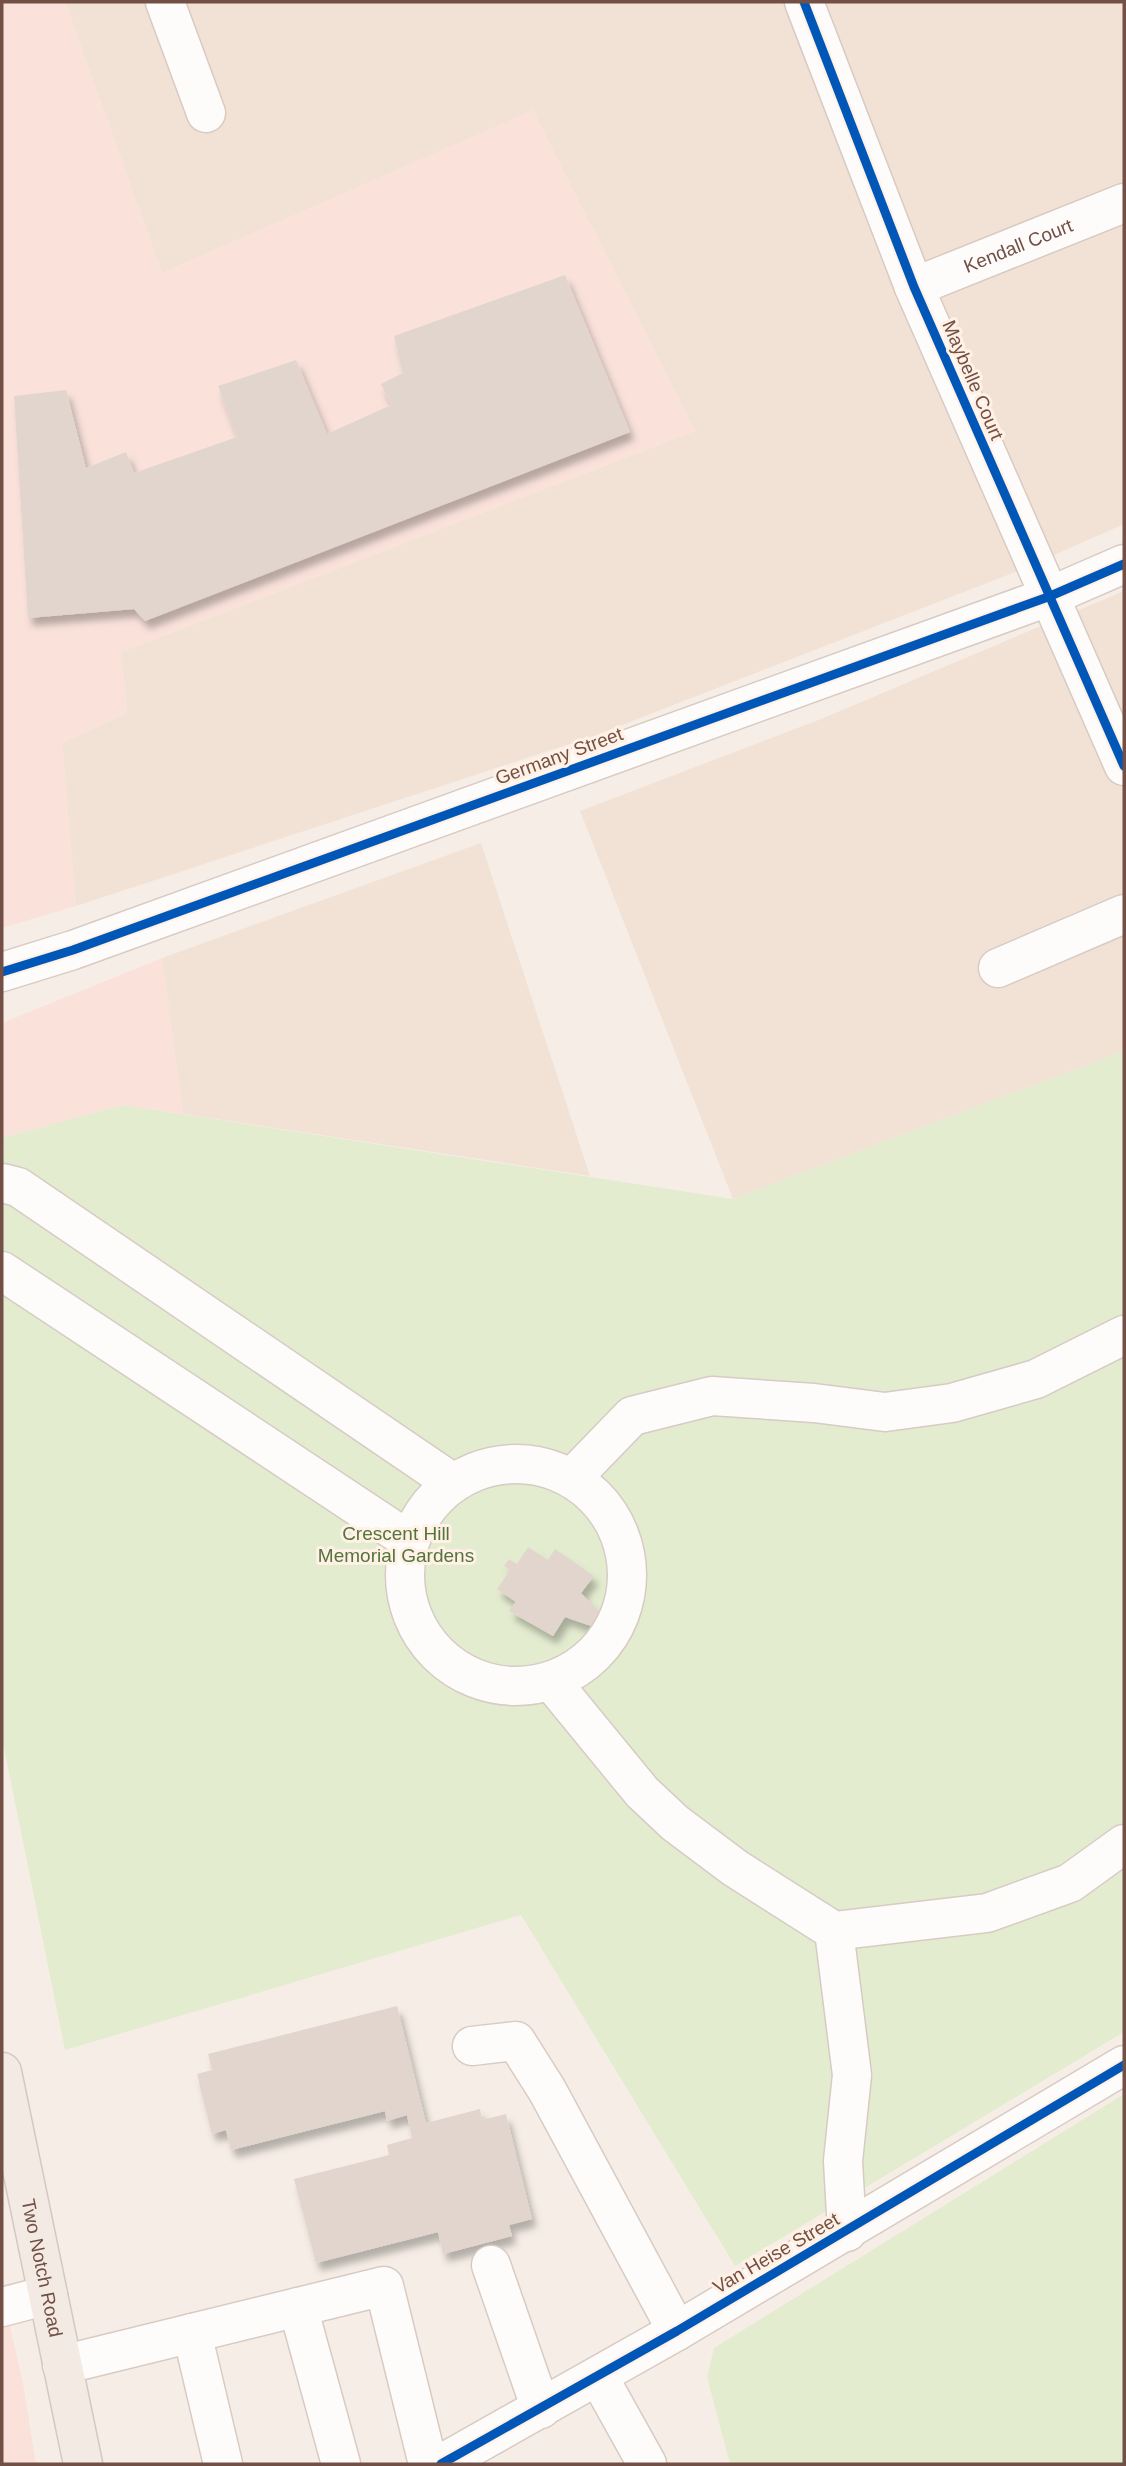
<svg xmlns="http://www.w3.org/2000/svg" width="1126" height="2466" viewBox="0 0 1126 2466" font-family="Helvetica,sans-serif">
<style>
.residential{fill:#f2e2d5}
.commercial{fill:#fae2db}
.green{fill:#e4ecd0}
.building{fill:#e2d5cd;filter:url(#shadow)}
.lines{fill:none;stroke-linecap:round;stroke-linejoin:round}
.minor-casing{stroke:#d7cbc4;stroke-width:41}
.major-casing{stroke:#d5c8c3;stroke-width:41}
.minor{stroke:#fefcfb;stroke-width:38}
.major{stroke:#f2eae3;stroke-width:38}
.cycleway-casing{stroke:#fff1e5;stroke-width:13}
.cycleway{stroke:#0057b8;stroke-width:9}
.labels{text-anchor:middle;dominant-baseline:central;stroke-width:6;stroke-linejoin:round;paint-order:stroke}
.street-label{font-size:19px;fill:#735046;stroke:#fff1e5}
.park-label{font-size:19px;fill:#54743c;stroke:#fff1e5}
</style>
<defs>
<filter id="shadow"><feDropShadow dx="4.5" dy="8" stdDeviation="3.5" flood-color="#0004"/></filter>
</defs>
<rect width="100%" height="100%" fill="#f6eee6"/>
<!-- residential -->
<g class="residential">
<path d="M65,2H1124V524L1018,571L594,736L76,906L62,743L127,713L121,652L695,431L533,111L162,273Z"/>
<path d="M1124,591V1051L733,1199L580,811L821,719Z"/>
<path d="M481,843L590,1176L183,1114L162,958Z"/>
</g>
<!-- commercial -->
<g class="commercial">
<path d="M2,2H65L162,273L533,110L695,431L121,652L127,713L62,743L76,906L2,928Z"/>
<path d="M162,958L183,1114L123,1105L2,1138V1023Z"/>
<path d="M2,2292L23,2383L36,2464H2Z"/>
</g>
<!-- green -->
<g class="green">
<path d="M1124,1051V2032L735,2266L521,1915L65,2050L2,1738V1138L123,1105L733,1199Z"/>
<path d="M1124,2094V2464H730L707,2377L714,2348Z"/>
</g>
<!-- building -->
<g class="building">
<path d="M565,275L630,432L145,621L134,609L28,618L14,396L66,390L86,468L126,452L134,473L237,437L218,386L296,360L327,434L391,405L381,384L403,373L394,336Z"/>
<path d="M528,1547L548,1560L555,1549L594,1576L581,1593L600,1613L591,1626L565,1617L553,1636L509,1611L516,1602L497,1589L510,1570L504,1566L509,1559L517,1564Z"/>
<path d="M397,2006L426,2123L480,2109L482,2120L506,2114L532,2219L509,2225L512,2236L443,2254L438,2232L316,2263L294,2179L389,2155L387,2145L412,2138L407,2115L387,2121L385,2111L231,2150L226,2130L212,2134L197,2074L212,2070L208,2054Z"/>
</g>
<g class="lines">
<defs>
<g id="minor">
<path d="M165,2L206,113"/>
<path d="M804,2L914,287L1124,766"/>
<path id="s1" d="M914,287L1124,203"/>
<path d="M998,968L1124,914"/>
<path d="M2,972L73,950L1048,597L1124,564"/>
<path d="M2,1183L18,1187L453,1483"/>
<path d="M2,1271L410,1541"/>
<circle cx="516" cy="1575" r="111"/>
<path d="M572,1478L632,1416L712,1396L814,1403L885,1412L952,1403L1036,1379L1124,1335"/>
<path d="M551,1681L642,1792L675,1823L735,1868L834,1931L987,1913L1070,1883L1124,1844"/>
<path d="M834,1931L852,2075L843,2161L847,2232"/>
<path d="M472,2046L516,2041L547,2090L677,2331"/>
<path d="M491,2265L541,2409"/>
<path d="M2,2307L48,2295"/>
<path d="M298,2307L341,2464"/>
<path d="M192,2333L223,2464"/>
<path d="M62,2365L384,2286L428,2464"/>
<path d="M598,2376L647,2464"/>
<path d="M441,2464L677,2331L1124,2065"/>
</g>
<g id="major">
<path id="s2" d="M2,2072L83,2464"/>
</g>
</defs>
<!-- minor casing -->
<use href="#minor" class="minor-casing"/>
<!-- major casing -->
<use href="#major" class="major-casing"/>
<!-- minor -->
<use href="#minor" class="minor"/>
<!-- major -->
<use href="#major" class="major"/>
<defs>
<g id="cycleway">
<path d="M804,2L914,287L1124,766"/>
<path d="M2,972L73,950L1048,597L1124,564"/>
<path d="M441,2464L677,2331L1124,2065"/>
</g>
</defs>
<!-- cycleway casing -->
<use href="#cycleway" class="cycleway-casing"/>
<!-- cycleway -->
<use href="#cycleway" class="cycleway"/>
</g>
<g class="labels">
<!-- street labels -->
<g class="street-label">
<text stroke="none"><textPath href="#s1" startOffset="112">Kendall Court</textPath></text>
<text transform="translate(973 380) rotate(67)">Maybelle Court</text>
<text transform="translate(559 756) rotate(-20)">Germany Street</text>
<text transform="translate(776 2253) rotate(-30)">Van Heise Street</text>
<text stroke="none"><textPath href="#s2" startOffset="200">Two Notch Road</textPath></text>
</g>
<!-- park labels -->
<g class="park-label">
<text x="396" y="1533">Crescent Hill<tspan x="396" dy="22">Memorial Gardens</tspan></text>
</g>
</g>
<!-- border -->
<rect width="1126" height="2466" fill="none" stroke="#735046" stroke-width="7"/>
</svg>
